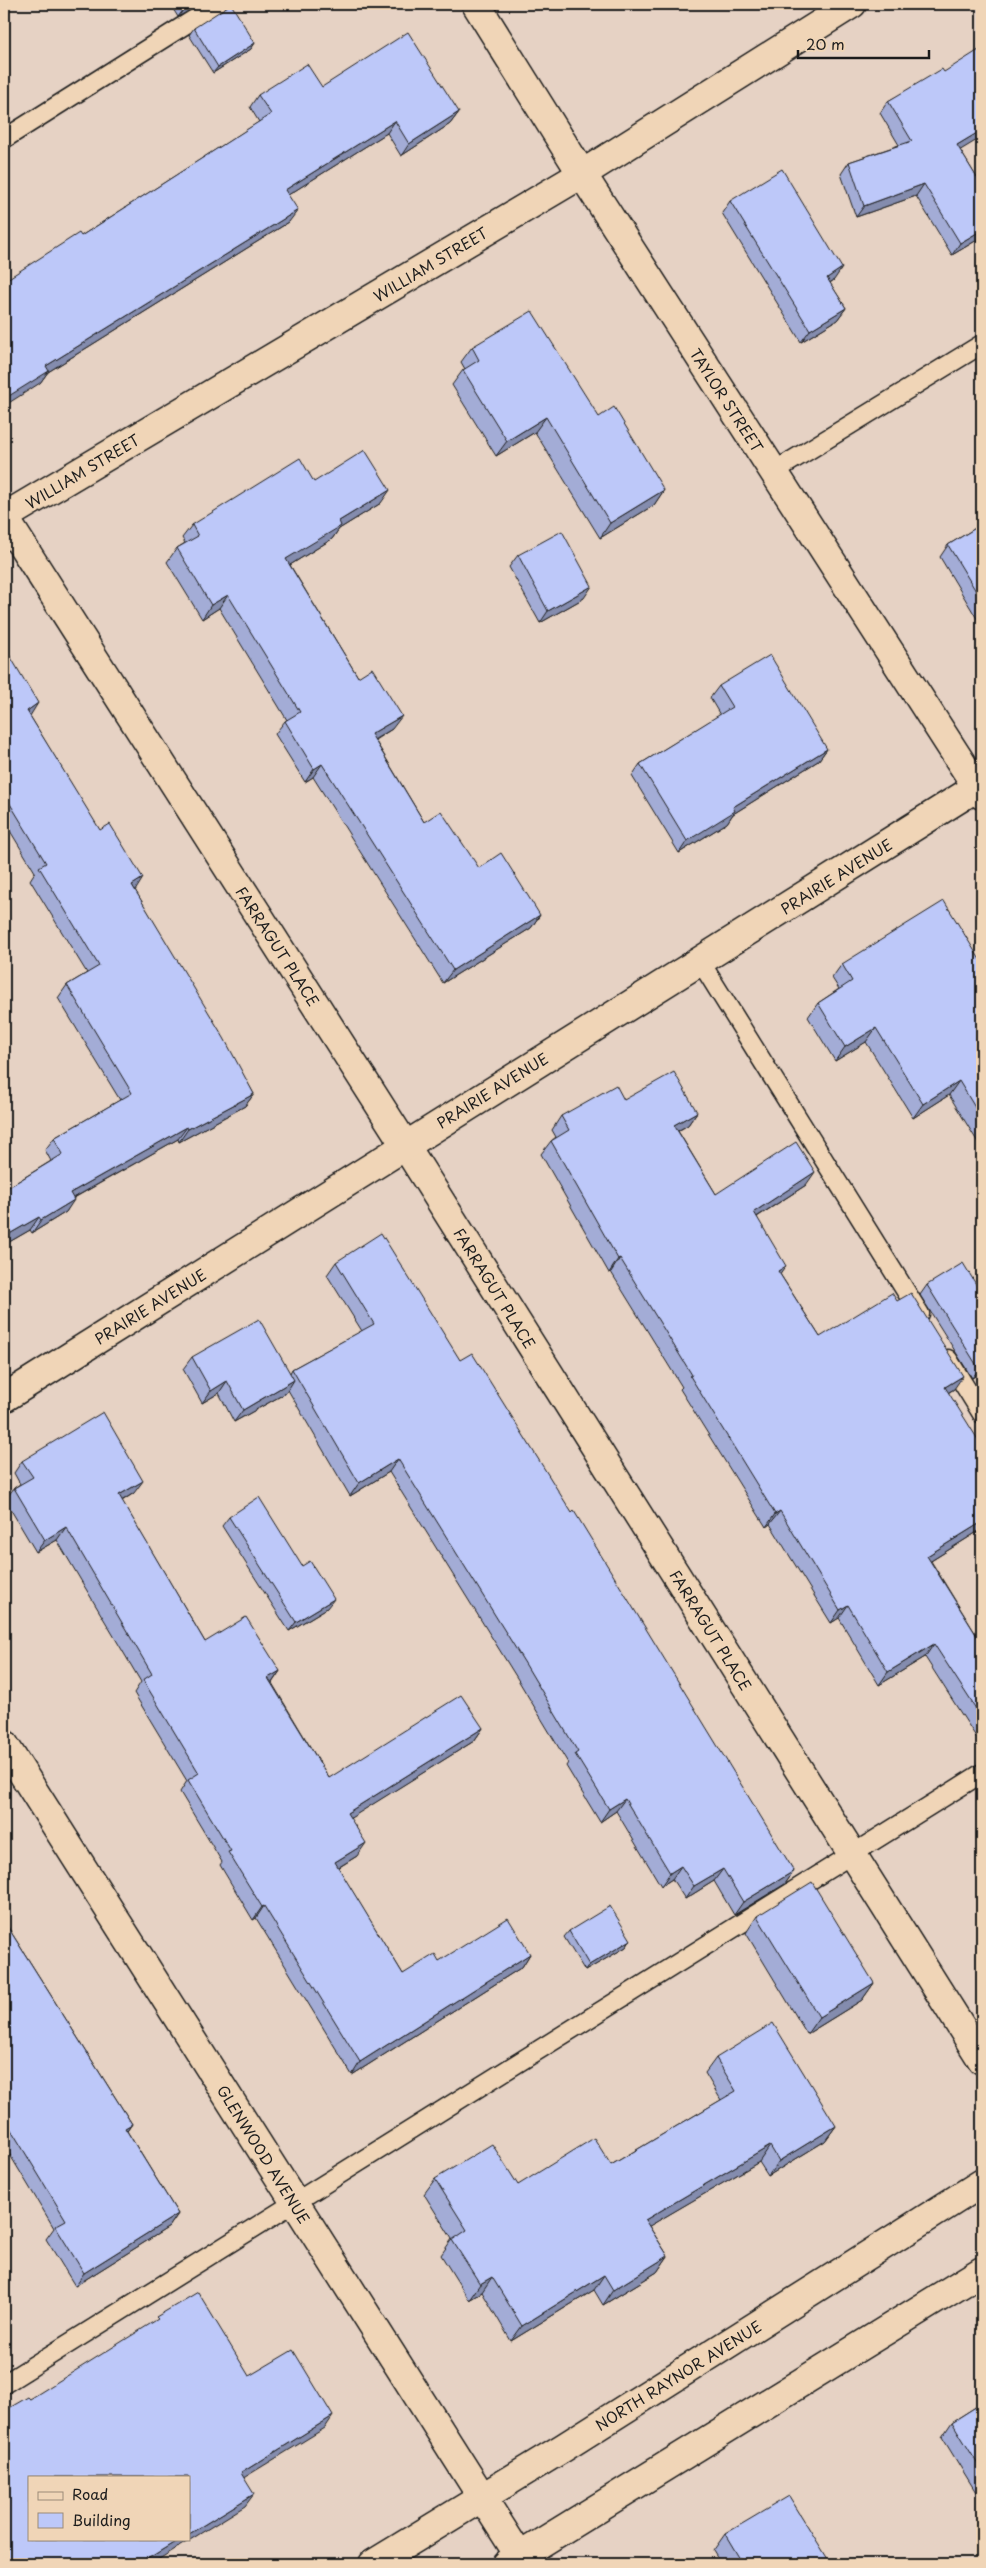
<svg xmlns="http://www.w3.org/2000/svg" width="986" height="2568" viewBox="0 0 986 2568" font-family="'Playpen Sans',sans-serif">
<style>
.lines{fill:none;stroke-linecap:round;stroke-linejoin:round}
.lane-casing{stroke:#1c1c1c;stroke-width:21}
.street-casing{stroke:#1c1c1c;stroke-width:31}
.secondary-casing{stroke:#1c1c1c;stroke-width:31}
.lane{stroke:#f0d5b7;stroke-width:18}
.street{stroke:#f0d5b7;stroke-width:28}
.secondary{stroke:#f0d5b7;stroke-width:28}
.wall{fill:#a3acd6;stroke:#1c1c1c}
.shaded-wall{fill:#848cae;stroke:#1c1c1c}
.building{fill:#bdc8f9;stroke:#1c1c1c}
.labels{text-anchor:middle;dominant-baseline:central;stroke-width:4.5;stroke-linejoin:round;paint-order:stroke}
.street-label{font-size:15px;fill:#1c1c1c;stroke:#f0d5b7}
</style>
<rect width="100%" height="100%" fill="#e6d2c4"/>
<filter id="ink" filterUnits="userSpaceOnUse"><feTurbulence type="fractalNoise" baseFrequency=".02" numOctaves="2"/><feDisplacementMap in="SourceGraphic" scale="10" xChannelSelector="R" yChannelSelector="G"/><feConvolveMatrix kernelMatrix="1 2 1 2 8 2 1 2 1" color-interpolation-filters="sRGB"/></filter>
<g filter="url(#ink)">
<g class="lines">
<defs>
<g id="lane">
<path d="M4,139L218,4"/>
<path d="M773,472L982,344"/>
<path d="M700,961L920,1314"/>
<path d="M948,1359L982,1414"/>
<path d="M4,2384L982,1773"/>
</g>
<g id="street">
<path d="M476,4L582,174L982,795"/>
<path d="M4,517L405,1145L982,2060"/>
<path d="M4,517L582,174L852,4"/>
<path d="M4,1398L982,784"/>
</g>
<g id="secondary">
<path d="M4,1744L520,2557"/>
<path d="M373,2564L563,2448L982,2183"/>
<path d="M507,2564L982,2271"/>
</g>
</defs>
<!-- lane casing -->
<use href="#lane" class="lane-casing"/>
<!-- street casing -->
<use href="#street" class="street-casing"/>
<!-- secondary casing -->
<use href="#secondary" class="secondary-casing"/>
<!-- lane -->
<use href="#lane" class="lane"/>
<!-- street -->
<use href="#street" class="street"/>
<!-- secondary -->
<use href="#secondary" class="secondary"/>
</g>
<!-- wall -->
<g class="wall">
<path d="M170,4H200L178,17Z"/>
<path d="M194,28L255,43L251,49L213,73L189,35Z"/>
<path d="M944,72L960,150L982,186V237L952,255L916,196L856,217L841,174L849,162L899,145L880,113L888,101Z"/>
<path d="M322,87L459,112L450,124L401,156L387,133L288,195L289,222L48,372L40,383L81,236L259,122L250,107L258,95Z"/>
<path d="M730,201L834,280L830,283L846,308L837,320L801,342L722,213Z"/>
<path d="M472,347L599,417L664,490L654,505L600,538L535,432L496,456L452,385L463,370L465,369L461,362Z"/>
<path d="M314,482L381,503L339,529L332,539L290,565L358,677L392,729L375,740L424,822L479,868L540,915L531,928L443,983L313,777L305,782L275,734L285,721L287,720L219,608L202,619L167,562L177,548L185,543L182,538L192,525Z"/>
<path d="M982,524V620L979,622L940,557L948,545Z"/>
<path d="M518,555L584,598L540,623L509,567Z"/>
<path d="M4,646L30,716L135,890L254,1094L245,1106L179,1142L178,1139L74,1198L66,1212L32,1233L30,1230L4,1245V1190L51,1161L45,1150L54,1138L120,1100L58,998L67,985L87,973L30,880L35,872L4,821Z"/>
<path d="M719,686L827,749L818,761L733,814L727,823L679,853L632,776L640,764L720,715L710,698Z"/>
<path d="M982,963V1149L949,1095L913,1118L866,1042L835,1061L808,1017L818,1003L839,989L832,978L842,964Z"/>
<path d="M624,1100L697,1112L688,1125L678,1131L716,1194L806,1185L757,1217L780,1274L820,1337L954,1389L948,1393L982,1529L931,1561L982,1644V1737L978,1740L925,1657L879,1685L839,1618L831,1623L770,1524L766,1527L680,1389L682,1387L611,1272L609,1273L541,1154L551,1141L556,1137L552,1130L561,1116Z"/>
<path d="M336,1262L460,1360L794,1871L785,1884L734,1915L714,1881L685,1899L672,1879L661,1886L616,1811L600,1822L566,1766L568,1763L517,1678L389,1472L350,1496L288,1390L286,1393L234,1422L219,1393L202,1403L183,1369L192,1357L290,1373L292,1369L362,1331L327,1275Z"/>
<path d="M927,1285L982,1294V1372L972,1378L920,1295Z"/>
<path d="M22,1461L134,1493L122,1501L205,1642L280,1671L272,1683L329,1778L483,1728L474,1741L350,1818L357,1856L338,1868L403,1974L439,1961L530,1954L522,1967L352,2075L256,1918L253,1920L220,1865L222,1862L180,1792L187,1781L134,1693L141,1682L57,1540L36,1552L5,1500L14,1488L20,1484L14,1473Z"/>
<path d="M229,1517L302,1566L327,1608L289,1631L222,1526Z"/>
<path d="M757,1916L874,1983L862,2000L807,2034L746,1933Z"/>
<path d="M4,1921L132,2124L127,2131L178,2214L169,2227L75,2286L46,2239L54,2228L4,2145Z"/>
<path d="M569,1931L631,1940L626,1947L585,1971L564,1937Z"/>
<path d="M716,2058L836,2126L825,2141L768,2176L759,2162L649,2226L668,2256L657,2272L603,2305L594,2290L511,2341L482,2292L469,2300L441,2255L452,2239L424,2194L435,2179L518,2185L611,2165L721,2100L705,2073Z"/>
<path d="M982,2403V2502L942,2437L952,2422Z"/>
<path d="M725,2534L831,2564H721L713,2551Z"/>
</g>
<!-- shaded-wall -->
<g class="shaded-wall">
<path d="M188,4H200L178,17L187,5Z"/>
<path d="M255,43L251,49L213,73L218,67Z"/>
<path d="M459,112L450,124L401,156L409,144Z"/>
<path d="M395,121L387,133L277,202L285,190Z"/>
<path d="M982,130V137L949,157L957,145Z"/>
<path d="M924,184L916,196L856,217L864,206Z"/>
<path d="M298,210L289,222L48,372L40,383L4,406V399L46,366Z"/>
<path d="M982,230V237L952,255L960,243Z"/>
<path d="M842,268L834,280L818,290L827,278Z"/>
<path d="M846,308L837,320L801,342L810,330Z"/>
<path d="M546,417L535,432L496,456L507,441Z"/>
<path d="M390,490L381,503L339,529L332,539L277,573L286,559L339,521Z"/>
<path d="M664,490L654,505L600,538L610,523Z"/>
<path d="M592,586L584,598L540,623L548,611Z"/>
<path d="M228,595L219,608L202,619L211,605Z"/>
<path d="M38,703L30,716L27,711Z"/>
<path d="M402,716L392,729L362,747L371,734Z"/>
<path d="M827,749L818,761L733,814L727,823L679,853L687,841L733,807Z"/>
<path d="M322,764L313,777L305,782L314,769Z"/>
<path d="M143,878L135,891L132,885Z"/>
<path d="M540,915L531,928L443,983L453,970Z"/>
<path d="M876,1028L866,1042L835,1061L845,1047Z"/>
<path d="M959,1081L949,1095L913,1118L923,1104Z"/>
<path d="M254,1094L245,1106L179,1142L188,1129Z"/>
<path d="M697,1112L688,1125L665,1138L674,1125Z"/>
<path d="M187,1127L178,1139L61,1205L70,1193Z"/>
<path d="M815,1172L806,1185L744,1225L754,1212Z"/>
<path d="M74,1200L66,1212L32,1233L41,1220Z"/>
<path d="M39,1217L30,1230L4,1245V1237Z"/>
<path d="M620,1258L611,1272L609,1273L618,1259Z"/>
<path d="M786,1266L777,1279L778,1271Z"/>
<path d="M982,1367V1372L972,1378L979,1369Z"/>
<path d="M963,1376L954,1389L936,1400L945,1387Z"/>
<path d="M294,1380L286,1393L234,1422L243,1410Z"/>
<path d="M227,1381L219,1393L202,1403L211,1391Z"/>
<path d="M398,1459L389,1472L350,1496L359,1483Z"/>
<path d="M143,1481L134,1493L110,1508L119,1495Z"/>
<path d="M780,1511L770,1524L766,1527L775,1514Z"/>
<path d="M982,1522V1529L918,1569L927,1556Z"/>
<path d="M66,1527L57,1540L36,1552L45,1540Z"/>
<path d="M334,1599L327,1608L289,1631L296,1622Z"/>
<path d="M848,1605L839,1618L831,1623L840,1610Z"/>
<path d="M934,1644L925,1657L879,1685L888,1672Z"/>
<path d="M280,1671L271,1684L268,1678Z"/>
<path d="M483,1728L474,1741L338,1826L347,1813Z"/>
<path d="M625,1799L616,1811L600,1822L609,1809Z"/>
<path d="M366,1843L357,1856L326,1875L335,1862Z"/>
<path d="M681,1866L672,1879L661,1886L670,1873Z"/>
<path d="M723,1869L714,1881L685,1899L694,1886Z"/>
<path d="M794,1871L785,1884L734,1915L743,1902Z"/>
<path d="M264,1906L256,1918L253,1920L262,1907Z"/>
<path d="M631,1940L626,1947L585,1971L589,1965Z"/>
<path d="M530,1954L522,1967L352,2075L360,2062Z"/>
<path d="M874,1983L862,2000L807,2034L819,2017Z"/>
<path d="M132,2124L123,2137L125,2128Z"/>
<path d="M836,2126L825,2141L768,2176L779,2161Z"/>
<path d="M770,2146L759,2162L634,2235L645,2220Z"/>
<path d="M178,2214L169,2227L75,2286L84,2273Z"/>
<path d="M668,2256L657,2272L603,2305L613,2290Z"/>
<path d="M604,2275L594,2290L511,2341L522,2326Z"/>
<path d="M492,2277L482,2292L469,2300L480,2284Z"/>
<path d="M333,2416L325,2428L232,2485L241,2473Z"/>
<path d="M254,2494L245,2506L151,2564H139L180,2539H189V2534Z"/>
</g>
<!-- building -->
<g class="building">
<path d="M231,4L255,43L218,67L194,28Z"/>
<path d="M408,32L459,112L409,144L395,121L285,190L298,210L46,366L49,371L4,399V281L79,233L81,236L271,114L258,95L307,64L322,87Z"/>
<path d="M982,48V130L957,145L982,186V230L960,243L924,184L864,206L849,162L912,141L888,101L942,69L944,72Z"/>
<path d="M782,169L842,268L827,278L846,308L810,330L730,201Z"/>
<path d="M532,311L599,417L614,407L664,490L610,523L546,417L507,441L463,370L479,360L472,347Z"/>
<path d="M365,450L390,490L339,521L341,526L286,559L358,677L372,668L402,716L371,734L424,822L441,811L479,868L501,853L540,915L453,970L322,764L314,769L285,721L300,712L228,595L211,605L177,548L198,536L192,525L300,458L314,482Z"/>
<path d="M982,524V601L948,545Z"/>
<path d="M562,531L592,586L548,611L518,555Z"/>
<path d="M4,646L38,703L27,711L100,830L110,824L143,878L132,885L224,1038L254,1094L188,1129L187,1127L70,1193L74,1200L41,1220L39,1217L4,1237V1190L63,1154L54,1138L132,1093L67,985L99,966L39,867L46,863L4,794Z"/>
<path d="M770,655L827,749L733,807L735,811L687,841L640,764L732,707L719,686Z"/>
<path d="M944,901L982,963V1119L959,1081L923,1104L876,1028L845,1047L818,1003L852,981L842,964Z"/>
<path d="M674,1072L697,1112L674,1125L716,1194L796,1142L815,1172L754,1212L786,1266L778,1271L820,1337L892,1293L897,1301L911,1293L963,1376L945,1387L982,1446V1522L927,1556L982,1644V1718L934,1644L888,1672L848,1605L840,1610L780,1511L775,1514L690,1376L692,1375L620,1258L618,1259L551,1141L569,1130L561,1116L616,1085L624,1100Z"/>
<path d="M381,1233L460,1360L472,1353L572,1513L574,1511L794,1871L743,1902L723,1869L694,1886L681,1866L670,1873L625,1799L609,1809L575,1754L578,1752L526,1665L398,1459L359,1483L292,1369L374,1324L336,1262Z"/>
<path d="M963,1263L982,1294V1367L979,1369L927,1285Z"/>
<path d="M259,1319L294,1380L243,1410L227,1381L211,1391L192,1357Z"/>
<path d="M103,1412L143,1481L119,1495L205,1642L246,1617L280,1671L268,1678L329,1778L461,1695L483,1728L347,1813L366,1843L335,1862L403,1974L435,1954L439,1961L508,1918L530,1954L360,2062L264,1906L262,1907L228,1852L231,1851L188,1780L199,1773L143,1680L152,1674L66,1527L45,1540L14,1488L33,1477L22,1461Z"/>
<path d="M259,1497L302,1566L310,1561L334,1599L296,1622L229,1517Z"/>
<path d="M812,1882L874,1983L819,2017L757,1916Z"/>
<path d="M610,1906L631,1940L589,1965L569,1931Z"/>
<path d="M4,1921L132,2124L125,2128L178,2214L84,2273L55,2226L66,2220L4,2118Z"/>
<path d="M773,2023L836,2126L779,2161L770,2146L645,2220L668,2256L613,2290L604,2275L522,2326L492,2277L480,2284L452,2240L467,2230L435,2179L492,2144L518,2185L594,2138L611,2165L736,2091L716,2058Z"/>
<path d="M198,2292L249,2376L293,2350L333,2416L241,2473L254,2494L189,2534V2477H29V2539H180L139,2564H4V2411L28,2397L30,2399L158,2319L156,2317Z"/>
<path d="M982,2403V2471L952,2422Z"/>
<path d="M789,2496L831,2564H743L725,2534Z"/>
</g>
</g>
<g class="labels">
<!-- street labels -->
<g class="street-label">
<text transform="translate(430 264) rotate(-31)">WILLIAM STREET</text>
<text transform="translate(727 400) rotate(57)">TAYLOR STREET</text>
<text transform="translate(82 471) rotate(-31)">WILLIAM STREET</text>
<text transform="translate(836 876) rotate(-32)">PRAIRIE AVENUE</text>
<text transform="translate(278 946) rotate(57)">FARRAGUT PLACE</text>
<text transform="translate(492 1090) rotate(-32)">PRAIRIE AVENUE</text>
<text transform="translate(495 1288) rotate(58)">FARRAGUT PLACE</text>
<text transform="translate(150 1306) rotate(-32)">PRAIRIE AVENUE</text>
<text transform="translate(711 1630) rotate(58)">FARRAGUT PLACE</text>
<text transform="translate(264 2154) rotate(58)">GLENWOOD AVENUE</text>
<text transform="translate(678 2375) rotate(-32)">NORTH RAYNOR AVENUE</text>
</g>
</g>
<!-- margin -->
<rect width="986" height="2568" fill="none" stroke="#f0d5b7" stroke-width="20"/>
<rect x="10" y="10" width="966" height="2548" fill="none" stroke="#1c1c1c" stroke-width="2" filter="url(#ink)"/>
<!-- legend -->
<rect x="28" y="2476" width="162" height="65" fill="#f0d5b7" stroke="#9b8b79"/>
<rect x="38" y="2492" width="25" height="8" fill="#f0d5b7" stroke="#9b8b79"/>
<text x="72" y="2500" font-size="15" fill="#1c1c1c">Road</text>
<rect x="38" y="2513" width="25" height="15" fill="#bdc8f9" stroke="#9b8b79"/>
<text x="72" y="2526" font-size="15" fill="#1c1c1c">Building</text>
<!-- scale -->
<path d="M798 50v8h131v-8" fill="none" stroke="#1c1c1c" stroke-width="2.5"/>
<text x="806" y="50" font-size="15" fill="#1c1c1c" stroke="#f0d5b7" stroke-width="4" paint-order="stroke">20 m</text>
</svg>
